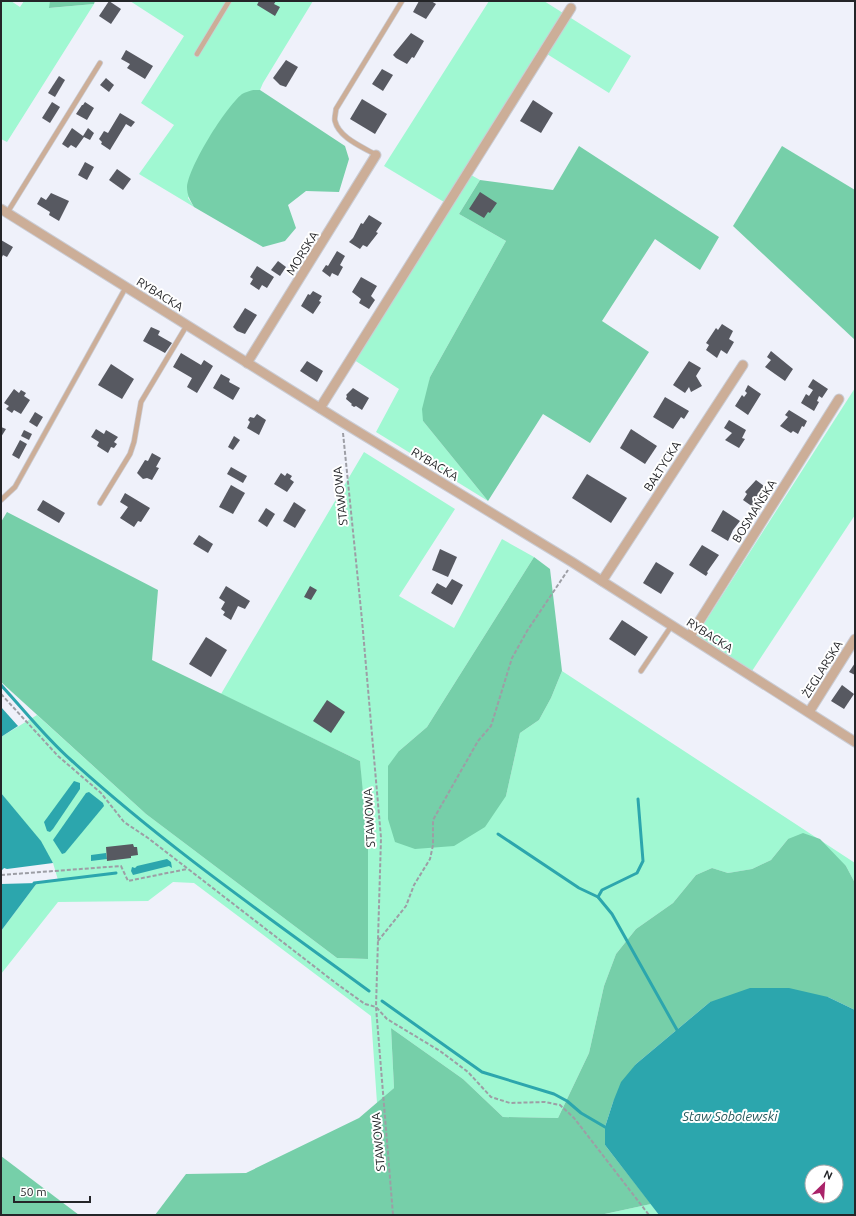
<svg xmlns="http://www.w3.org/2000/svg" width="856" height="1216" viewBox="0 0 856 1216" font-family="Ubuntu,sans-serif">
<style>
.green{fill:#a0f8d2}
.forest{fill:#76cfa9}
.water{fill:#2ca6ad;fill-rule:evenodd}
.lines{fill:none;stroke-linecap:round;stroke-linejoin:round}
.stream{stroke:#2ca6ad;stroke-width:3}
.building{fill:#575961}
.lane-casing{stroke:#caccd4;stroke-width:6}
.street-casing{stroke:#caccd4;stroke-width:11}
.path{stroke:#9d9ea5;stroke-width:2;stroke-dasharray:4 2;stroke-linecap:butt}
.lane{stroke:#ccae98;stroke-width:4.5}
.street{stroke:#ccae98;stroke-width:9}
.labels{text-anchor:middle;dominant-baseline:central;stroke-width:4;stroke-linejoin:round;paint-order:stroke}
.street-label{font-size:12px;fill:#242528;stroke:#fff}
.water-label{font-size:13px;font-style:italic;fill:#245659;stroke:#fff}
</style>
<rect width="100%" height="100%" fill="#eff1fa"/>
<!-- green -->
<g class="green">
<path d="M1,1H11L20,7L24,1H50V8L94,4L7,142L1,139Z"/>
<path d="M130,1H313L263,83L260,90H253L188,198L194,207L139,174L174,125L141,103L184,36Z"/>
<path d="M489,1H544L631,56L609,93L539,49L464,171L480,180L459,214L506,241L430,377L423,421L488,501L376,432L399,389L348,356L444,202L384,166Z"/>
<path d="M855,388V515L752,671L696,636Z"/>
<path d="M364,452L455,509L399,596L454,628L502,539L534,557L427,727L399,751L506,796L520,733L539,720L551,698L562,671L855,863V883L846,866L788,839L771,860L752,869L728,873L712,868L696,875L673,903L636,929L616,954L604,986L589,1053L558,1118L503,1117L463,1079L391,1028L394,1088L377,1103L371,1016L194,883L173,882L148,901L58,902L1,974V931L37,883L58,880L53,863L1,793V737L37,715L146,814L337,958L368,959L360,761L221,694Z"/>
<path d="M651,1204L659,1215H600Z"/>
</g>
<!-- forest -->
<g class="forest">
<path d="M50,1H95L94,4L49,8Z"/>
<path d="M253,90H260L345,146L349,159L339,192L306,191L288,205L296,228L285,241L263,247L194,207C190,200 187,195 187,187C189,166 225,108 242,94C245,92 250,91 253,90Z"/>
<path d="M579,146L719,237L700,270L655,239L602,321L649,352L590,443L543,414L488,501L423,421L422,409L430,377L506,241L459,214L480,180L553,190Z"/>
<path d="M782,146L855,190V340L733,226Z"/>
<path d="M7,512L158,590L152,660L360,761L368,847V959L337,958L146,814L1,682V522Z"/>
<path d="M534,557L550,569L562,671L551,698L539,720L520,733L506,796L485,827L454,846L415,849L395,842L388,819V766L399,751L427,727Z"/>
<path d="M803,833L820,839L846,866L855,883V1010L828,997L710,1002L636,1064L613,1102L605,1127V1145L651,1204L600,1215H155L186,1174L246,1173L359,1118L394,1088L391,1028L463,1079L503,1117L558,1118L589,1053L604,986L616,954L636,929L673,903L696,875L712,868L728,873L752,869L771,860L788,839Z"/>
<path d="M1,1156L79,1215H1Z"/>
</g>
<!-- water -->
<g class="water">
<path d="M1,707L18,726L1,737Z"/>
<path d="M74,781L80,783V789L53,829L50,832L47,831L44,822Z"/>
<path d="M89,792L103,803L104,806L65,853L62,854L53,840L86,793Z"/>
<path d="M1,793L41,841L53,863L7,869L1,867Z"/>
<path d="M106,853L107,859L91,861V855Z"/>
<path d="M167,859L171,862L172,868L169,866L133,875L131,871L132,867L135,868L137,866Z"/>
<path d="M37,883L1,931V884Z"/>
<path d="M750,988H789L828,997L855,1010V1215H659L605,1145V1127L613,1102L621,1082L636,1064L710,1002ZM812,1172H836V1196H812Z"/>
</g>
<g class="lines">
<!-- stream -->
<g class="stream">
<path d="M1,685C24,710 46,738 71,760C164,845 268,917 369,991"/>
<path d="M498,834L579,888L598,897L612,914L677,1030"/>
<path d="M1,869L6,864"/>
<path d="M34,883L116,873"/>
<path d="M598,897L602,890L637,873L643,861L638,799"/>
<path d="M382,1001L482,1072L554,1094L567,1101L581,1113L605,1127"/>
</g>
</g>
<!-- building -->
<g class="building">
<path d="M109,1L121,9L111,24L99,16Z"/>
<path d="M259,1H276L274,4L280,7L275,16L257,5Z"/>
<path d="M419,1H431L436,4L426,19L413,12Z"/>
<path d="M411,33L424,41L414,58L412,57L407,64L396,58L393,55Z"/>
<path d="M126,50L153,66L145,79L127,68L130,64L121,59Z"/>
<path d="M286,60L298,67L286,87L280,85L273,78Z"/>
<path d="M382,69L393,75L383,91L372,84Z"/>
<path d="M59,76L65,80L55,97L48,93Z"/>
<path d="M106,78L114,85L109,92L100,85Z"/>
<path d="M362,99L387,114L375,134L350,119Z"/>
<path d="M533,100L553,113L541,133L520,121Z"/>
<path d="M52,102L60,107L50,123L42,118Z"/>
<path d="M85,102L94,108L87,120L76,114L82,105H83Z"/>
<path d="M120,113L135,122L131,127L126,124L110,150L101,144L102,142L99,139L104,131L108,133Z"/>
<path d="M72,128L83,136L88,128L94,133L90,140L84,137L76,148L71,145L68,148L62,144Z"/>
<path d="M85,162L94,167L87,180L78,175Z"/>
<path d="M117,169L131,179L123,190L109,180Z"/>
<path d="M480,192L497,203L490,213L488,212L484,218L469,209Z"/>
<path d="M51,193L69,201L59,221L49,215L50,212L37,204L41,197L46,200Z"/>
<path d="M369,215L382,223L376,232L378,233L367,247L363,245L360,249L349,242L353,238L361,223L363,224Z"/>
<path d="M1,240L13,247L7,257L3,255L1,259Z"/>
<path d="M337,251L345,256L340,265L343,267L338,276L332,273L330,277L322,271L326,265L328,266Z"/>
<path d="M278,261L286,267L280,276L271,270Z"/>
<path d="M257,266L274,277L267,288L262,285L259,290L250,284L253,279L250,277Z"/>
<path d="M361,277L377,286L371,296L375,300L369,309L359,303L361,299L352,292Z"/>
<path d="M313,291L322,296L319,301L321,302L313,314L301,306L308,294L310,295Z"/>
<path d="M245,308L257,315L245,334L237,331L233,327Z"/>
<path d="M722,324L733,331L729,339L734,342L727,354L721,350L717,358L706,350L709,345L706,343L716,328L718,330Z"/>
<path d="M151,327L160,331L158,335L172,343L165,353L143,341Z"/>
<path d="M771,351L793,369L785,381L765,367L771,360L767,357Z"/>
<path d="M181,353L201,365L204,360L213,366L197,393L187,387L192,378L173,367Z"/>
<path d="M307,361L323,371L317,382L300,371Z"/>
<path d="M689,361L701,368L696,376L702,386L691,392L689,387L685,393L673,385Z"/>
<path d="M111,364L134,379L122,399L98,385Z"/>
<path d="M221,374L230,379L229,382L240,388L233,400L213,388Z"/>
<path d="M813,379L828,389L822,398L819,396L817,401L819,402L814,411L801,403L806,394L809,396L813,390L808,387Z"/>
<path d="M748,385L761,394L748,415L735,406L742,395L744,397L747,393L745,391Z"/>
<path d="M353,388L369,398L362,410L356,406L354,407L351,405L352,404L346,399L347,396L346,395Z"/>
<path d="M14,389L19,393L21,390L26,393L24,396L30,400L21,414L14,410L12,413L6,409L9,406L4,403Z"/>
<path d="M665,397L689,411L684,419L681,417L673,429L653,417Z"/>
<path d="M789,410L807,421L804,427L802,426L798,434L793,431L791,433L780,426L788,417L785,415Z"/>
<path d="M35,412L43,417L37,427L29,422Z"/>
<path d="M257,414L266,420L259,435L247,428L250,422L248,420L250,417L254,418Z"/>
<path d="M729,420L746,430L742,438L745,439L739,448L725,440L732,433L724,428Z"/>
<path d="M1,427L6,429L1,437Z"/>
<path d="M96,429L104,434L106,430L118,437L114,442L117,444L114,448L111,447L108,453L97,446L99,442L91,437Z"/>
<path d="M631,429L657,446L645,464L620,448Z"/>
<path d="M24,430L32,434L29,440L21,436Z"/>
<path d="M234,436L240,440L233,450L228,447Z"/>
<path d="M20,440L27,444L19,459L12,455Z"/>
<path d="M152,453L161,458L156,467L159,468L152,480L147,478L143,479L137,473L145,460L148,461Z"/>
<path d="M231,467L247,476L243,483L227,474Z"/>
<path d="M281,473L285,476L287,473L292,476L290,479L294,482L287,492L274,484Z"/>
<path d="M587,474L627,498L611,523L572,498Z"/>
<path d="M756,480L764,486L761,490L763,491L753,507L743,500L747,494L745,492Z"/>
<path d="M231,485L245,493L233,514L219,507Z"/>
<path d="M125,493L150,508L141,522L138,521L134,527L120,518L128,507L120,502Z"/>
<path d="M43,500L65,513L59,523L37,510Z"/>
<path d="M294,502L306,510L295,528L283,521Z"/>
<path d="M266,508L275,514L267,527L258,521Z"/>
<path d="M723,510L740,521L733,530L728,541L711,531Z"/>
<path d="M199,535L213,544L208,553L193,544Z"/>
<path d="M702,545L719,555L707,572L708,573L706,576L689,565Z"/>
<path d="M440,549L457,557L448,577L432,570Z"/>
<path d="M656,562L674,573L661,594L643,583Z"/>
<path d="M452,579L463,585L452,605L431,593L437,583L446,588Z"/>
<path d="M226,586L250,601L245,609L238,606L231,620L223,615L225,612L221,609L225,602L219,598Z"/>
<path d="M310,586L317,590L311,600L304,597Z"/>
<path d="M622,620L648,637L635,656L609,639Z"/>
<path d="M206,637L227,650L211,677L189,664Z"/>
<path d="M855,663V675L849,672Z"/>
<path d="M842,685L854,694L844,709L831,701Z"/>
<path d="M327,700L345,712L331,733L313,721Z"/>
<path d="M133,844L134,847H137L138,855L131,856V858L107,861L106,847Z"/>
</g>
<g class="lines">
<defs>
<g id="lane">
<path d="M197,54L229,1"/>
<path d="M376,155C363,147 339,138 335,121C334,118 336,112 336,109L402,1"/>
<path d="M7,213L100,63"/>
<path d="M1,500L15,487L126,287"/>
<path d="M100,503L130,454L134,442L141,402L187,325"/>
<path d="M641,671L672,625"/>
</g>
<g id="street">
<path d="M1,209L342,422L572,562L855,742"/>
<path d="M247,363L376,155"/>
<path d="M320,408L571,8"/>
<path d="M602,581L743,365"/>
<path d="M690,636L839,399"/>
<path d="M809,712L855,639"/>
</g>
</defs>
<!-- lane casing -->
<use href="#lane" class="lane-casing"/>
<!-- street casing -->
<use href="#street" class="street-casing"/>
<!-- path -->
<g class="path">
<path d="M343,433L362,620L381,838L376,1007L393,1215"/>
<path d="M1,694L58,756L101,793L124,822L148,838L337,984L365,1004L376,1007L387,1019L440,1051L468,1072L491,1097L510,1103L545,1102L560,1105L574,1118L649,1215"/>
<path d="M1,875L121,866L128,881L187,869"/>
<path d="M378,941L406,906L414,885L430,859L433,845V820L478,741L491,726L512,658L527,631L568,570"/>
</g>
<!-- lane -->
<use href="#lane" class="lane"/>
<!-- street -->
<use href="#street" class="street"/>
</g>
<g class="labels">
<!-- street labels -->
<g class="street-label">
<text transform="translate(302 253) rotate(-58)">MORSKA</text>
<text transform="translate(160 294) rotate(32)">RYBACKA</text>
<text transform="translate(435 464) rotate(31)">RYBACKA</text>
<text transform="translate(662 466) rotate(-57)">BAŁTYCKA</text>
<text transform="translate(340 496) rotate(-96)">STAWOWA</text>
<text transform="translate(754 511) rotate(-58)">BOSMAŃSKA</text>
<text transform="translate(710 635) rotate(33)">RYBACKA</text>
<text transform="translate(822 669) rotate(-58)">ŻEGLARSKA</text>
<text transform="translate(369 818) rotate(-93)">STAWOWA</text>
<text transform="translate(378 1142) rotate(-95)">STAWOWA</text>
</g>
<!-- water labels -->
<g class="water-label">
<text x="730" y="1116">Staw Sobolewski</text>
</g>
</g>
<!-- border -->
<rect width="856" height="1216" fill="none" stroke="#242528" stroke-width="4"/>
<!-- north arrow -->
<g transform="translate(824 1184) rotate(25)"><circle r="19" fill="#ffffff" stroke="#a7a8a9"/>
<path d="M0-3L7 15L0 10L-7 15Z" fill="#aa2369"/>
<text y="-6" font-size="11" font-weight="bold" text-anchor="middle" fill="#242528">N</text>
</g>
<!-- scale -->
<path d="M14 1196v6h76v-6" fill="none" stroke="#242528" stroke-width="2"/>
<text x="20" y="1196" font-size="12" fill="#242528" stroke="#ffffff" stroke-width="3" paint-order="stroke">50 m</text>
</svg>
